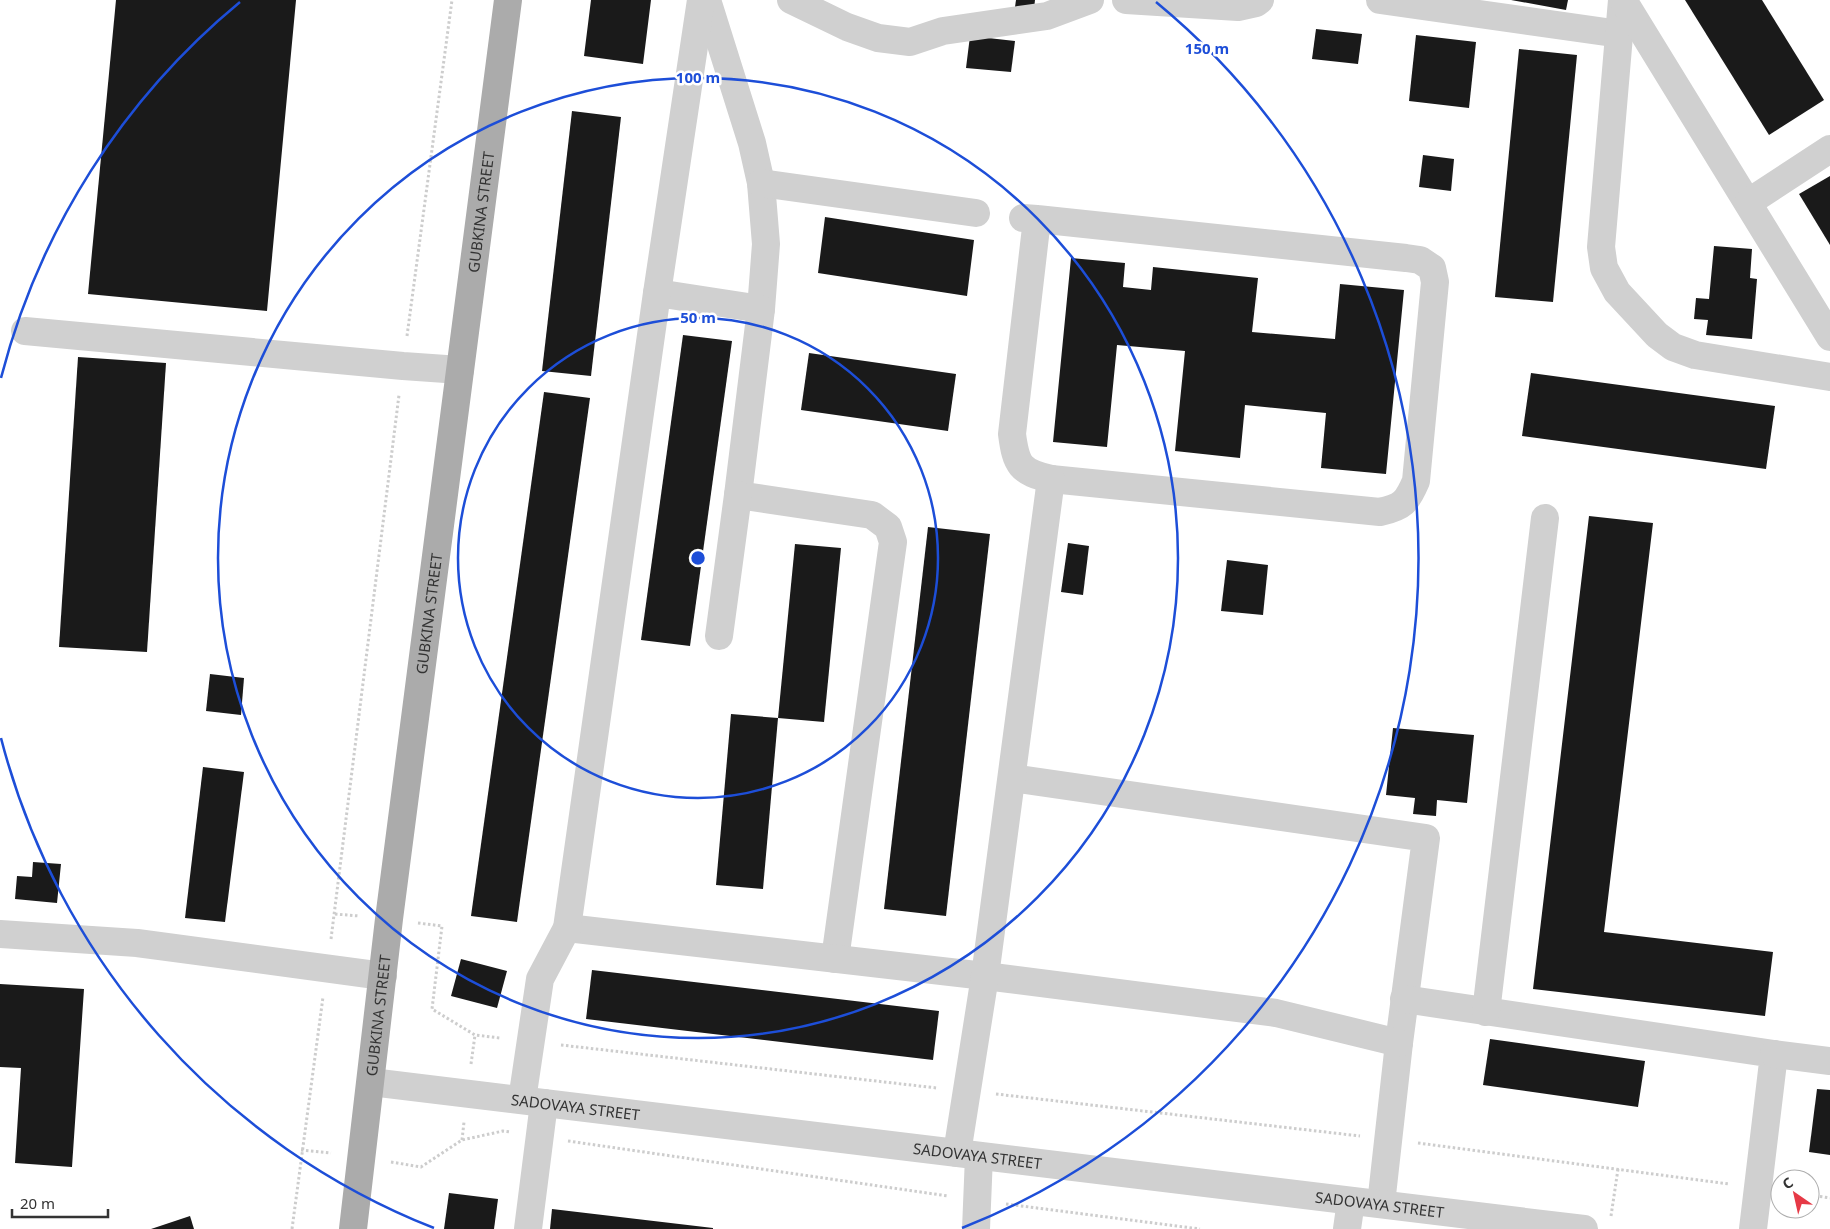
<svg xmlns="http://www.w3.org/2000/svg" width="1830" height="1229" viewBox="0 0 1830 1229" font-family="'Noto Sans',sans-serif">
<style>
.building{fill:#1a1a1a}
.lines{fill:none;stroke-linecap:round;stroke-linejoin:round}
.path{stroke:#cdcdcd;stroke-width:3;stroke-dasharray:2.5 2.5;stroke-linecap:butt}
.minor{stroke:#d0d0d0;stroke-width:28}
.major{stroke:#ababab;stroke-width:28}
.ring{fill:none;stroke:#1d4ed8;stroke-width:2.5}
.labels{text-anchor:middle;dominant-baseline:central;stroke-width:5;stroke-linejoin:round;paint-order:stroke}
.street-label{font-size:15px;fill:#333;stroke:#fff}
.centre{fill:#1d4ed8;stroke:#fff;stroke-width:2.5}
.ring-label{font-size:15px;text-anchor:middle;font-weight:bold;fill:#1d4ed8;stroke:#fff;stroke-width:5;stroke-linejoin:round;paint-order:stroke}
</style>
<rect width="100%" height="100%" fill="#fff"/>
<!-- building -->
<g class="building">
<path d="M116,0H296L267,311L88,294Z"/>
<path d="M591,0H651L643,64L584,56Z"/>
<path d="M1016,0H1035L1034,9L1015,7Z"/>
<path d="M1511,0H1568L1566,10Z"/>
<path d="M1685,0H1762L1824,100L1769,135Z"/>
<path d="M1316,29L1362,34L1358,64L1312,59Z"/>
<path d="M1416,35L1476,42L1469,108L1409,101Z"/>
<path d="M970,36L1015,41L1011,72L966,68Z"/>
<path d="M1519,49L1577,55L1553,302L1495,297Z"/>
<path d="M572,111L621,117L591,376L542,371Z"/>
<path d="M1423,155L1454,159L1451,191L1419,187Z"/>
<path d="M1830,176V245L1799,194Z"/>
<path d="M825,217L974,240L967,296L818,273Z"/>
<path d="M1714,246L1752,249L1750,278L1757,279L1752,339L1706,335L1708,320L1694,319L1696,298L1709,299Z"/>
<path d="M1071,258L1125,263L1123,287L1151,290L1153,267L1258,278L1252,332L1335,339L1340,284L1404,290L1386,474L1321,468L1326,413L1245,405L1240,458L1175,451L1185,351L1117,345L1107,447L1053,442Z"/>
<path d="M683,335L732,341L690,646L641,640Z"/>
<path d="M809,353L956,374L948,431L801,410Z"/>
<path d="M78,357L166,363L147,652L59,647Z"/>
<path d="M1531,373L1775,406L1766,469L1522,436Z"/>
<path d="M544,392L590,398L517,922L471,916Z"/>
<path d="M1589,516L1653,523L1604,932L1773,952L1765,1016L1533,989Z"/>
<path d="M928,527L990,534L946,916L884,909Z"/>
<path d="M1068,543L1089,546L1083,595L1061,592Z"/>
<path d="M795,544L841,548L824,722L778,718Z"/>
<path d="M1227,560L1268,565L1263,615L1221,611Z"/>
<path d="M210,674L244,678L241,715L206,711Z"/>
<path d="M731,714L778,718L763,889L716,885Z"/>
<path d="M1393,728L1474,735L1467,803L1437,800L1436,816L1413,814L1415,798L1386,795Z"/>
<path d="M203,767L244,772L225,922L185,918Z"/>
<path d="M33,862L61,864L57,903L15,899L17,876L32,877Z"/>
<path d="M461,959L507,971L497,1008L451,996Z"/>
<path d="M592,970L939,1011L933,1060L586,1019Z"/>
<path d="M0,984L84,989L72,1167L15,1163L21,1068L0,1067Z"/>
<path d="M1490,1039L1645,1061L1638,1107L1483,1085Z"/>
<path d="M1817,1089L1830,1090V1155L1809,1152Z"/>
<path d="M449,1193L498,1199L494,1229H444Z"/>
<path d="M552,1209L713,1228V1229H550Z"/>
<path d="M190,1216L194,1229H151Z"/>
</g>
<g class="lines">
<!-- path -->
<g class="path">
<path d="M407,336L452,0"/>
<path d="M335,914L359,916"/>
<path d="M418,923L442,926L432,1009L475,1035L500,1038"/>
<path d="M331,939L399,395"/>
<path d="M561,1045L937,1088"/>
<path d="M471,1064L475,1035"/>
<path d="M996,1094L1360,1136"/>
<path d="M462,1140L464,1122"/>
<path d="M568,1141L948,1196"/>
<path d="M1418,1143L1729,1184"/>
<path d="M301,1150L331,1153"/>
<path d="M391,1162L421,1167L462,1140L503,1131L510,1132"/>
<path d="M1810,1195L1830,1198"/>
<path d="M1006,1204L1200,1229"/>
<path d="M1611,1216L1618,1169"/>
<path d="M292,1229L323,997"/>
</g>
<!-- minor -->
<g class="minor">
<path d="M707,0L752,143L761,183L766,244L761,309"/>
<path d="M791,0L847,27L878,38L910,42L943,31L1047,16L1090,0"/>
<path d="M1126,0L1238,7L1256,3L1260,0"/>
<path d="M1380,0L1620,34"/>
<path d="M1622,0L1601,247L1604,268L1617,292L1657,335L1673,347L1695,355L1830,377"/>
<path d="M1623,0L1830,337"/>
<path d="M761,183L976,213"/>
<path d="M1749,202L1830,149"/>
<path d="M1023,218L1037,219L1406,258L1420,260L1432,268L1435,282L1416,481C1407,502 1403,507 1380,512L1051,479C1020,472 1016,465 1012,434L1037,219"/>
<path d="M657,293L761,309L738,495L872,515L888,527L893,542L835,959"/>
<path d="M25,331L403,366L460,370"/>
<path d="M719,636L738,495"/>
<path d="M1012,778L1426,838L1399,1043L1381,1204"/>
<path d="M567,928L985,976L1276,1013L1399,1043"/>
<path d="M0,934L137,943L383,976"/>
<path d="M1404,999L1774,1054L1753,1229"/>
<path d="M1486,1012L1545,518"/>
<path d="M1774,1054L1830,1061"/>
<path id="s1" d="M371,1082L1584,1229"/>
<path d="M522,1100L540,979L567,928L657,293L701,0"/>
<path d="M957,1153L985,976L1051,479"/>
<path d="M528,1229L544,1103"/>
<path d="M976,1229L979,1156"/>
<path d="M1347,1229L1351,1201"/>
</g>
<!-- major -->
<path class="major" id="s2" d="M353,1229L389,919L508,0"/>
</g>
<!-- distance rings -->
<g class="ring">
<circle cx="698" cy="558" r="240"/>
<circle cx="698" cy="558" r="480"/>
<path d="M434 1228A720 720 0 0 1 1 738M1 378A720 720 0 0 1 240 2M1156 2A720 720 0 0 1 962 1228"/>
</g>
<g class="labels">
<!-- street labels -->
<g class="street-label">
<text stroke="none"><textPath href="#s2" startOffset="1025">GUBKINA STREET</textPath></text>
<text stroke="none"><textPath href="#s2" startOffset="620">GUBKINA STREET</textPath></text>
<text stroke="none"><textPath href="#s2" startOffset="215">GUBKINA STREET</textPath></text>
<text stroke="none"><textPath href="#s1" startOffset="206">SADOVAYA STREET</textPath></text>
<text stroke="none"><textPath href="#s1" startOffset="611">SADOVAYA STREET</textPath></text>
<text stroke="none"><textPath href="#s1" startOffset="1016">SADOVAYA STREET</textPath></text>
</g>
</g>
<circle cx="698" cy="558" r="8" class="centre"/>
<g class="ring-label">
<text x="1207" y="54">150 m</text>
<text x="698" y="83">100 m</text>
<text x="698" y="323">50 m</text>
</g>
<!-- north arrow -->
<g transform="translate(1795 1194) rotate(326)"><circle r="24" fill="#ffffff" stroke="#adadad"/>
<path d="M0-4L9 19L0 12L-9 19Z" fill="#e63946"/>
<text y="-8" font-size="14" font-weight="bold" text-anchor="middle" fill="#333333">С</text>
</g>
<!-- scale -->
<path d="M12 1209v8h96v-8" fill="none" stroke="#333333" stroke-width="2.5"/>
<text x="20" y="1209" font-size="15" fill="#333333" stroke="#ffffff" stroke-width="4" paint-order="stroke">20 m</text>
</svg>
